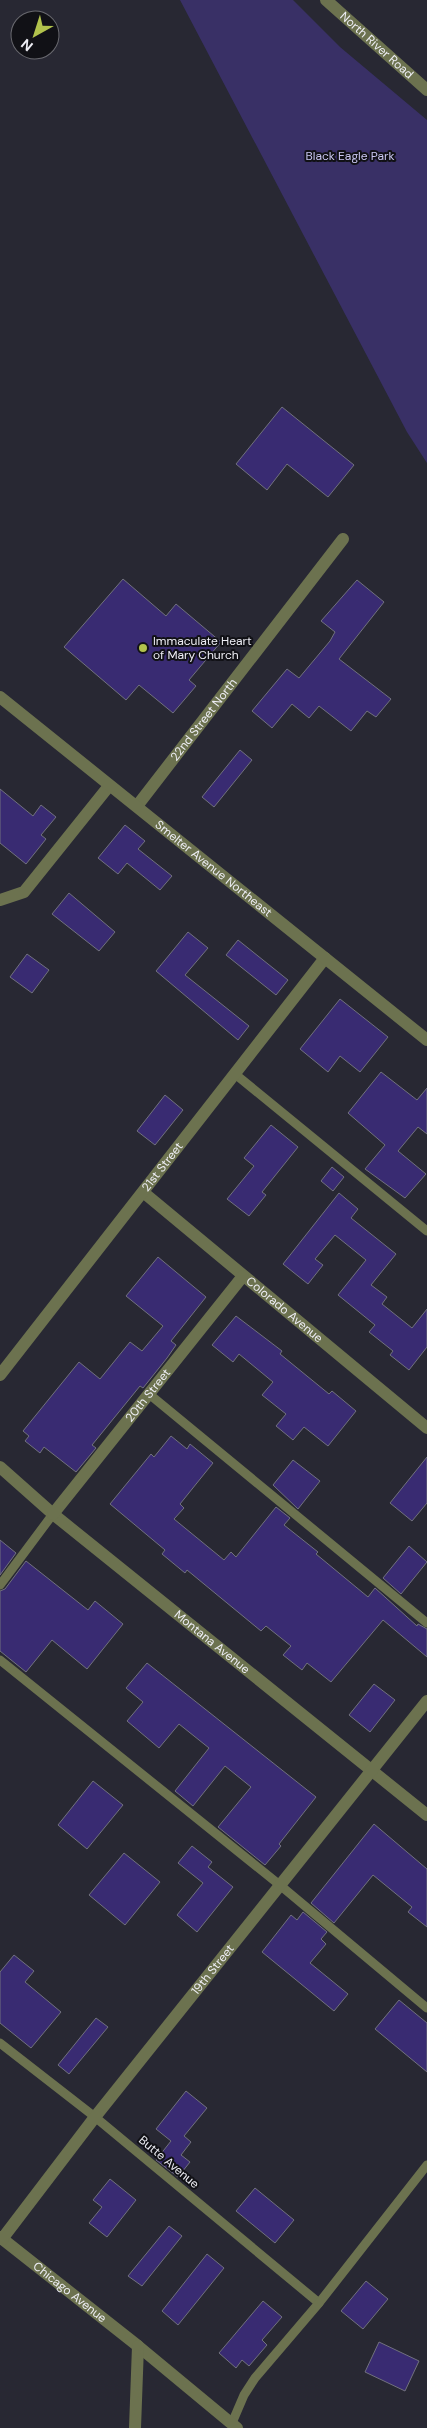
<svg xmlns="http://www.w3.org/2000/svg" width="427" height="2428" viewBox="0 0 427 2428" font-family="'DM Sans',sans-serif">
<style>
.green{fill:#393066}
.building{fill:#392b72;stroke:#71717e}
.lines{fill:none;stroke-linecap:round;stroke-linejoin:round}
.service{stroke:#6c724f;stroke-width:9}
.minor{stroke:#6c724f;stroke-width:12}
.tertiary{stroke:#6c724f;stroke-width:12}
.poi-dot{fill:#b2c34c;stroke:#111116;stroke-width:2}
.labels{text-anchor:middle;dominant-baseline:central;stroke-width:4;stroke-linejoin:round;paint-order:stroke}
.street-label{font-size:12px;fill:#eeeef5;stroke:#111116}
.park-label{font-size:12px;fill:#c8c5ef;stroke:#111116}
.poi-label{font-size:12px;fill:#eeeef5;stroke:#111116;text-anchor:start}
</style>
<rect width="100%" height="100%" fill="#282833"/>
<!-- green -->
<path class="green" d="M180,0H293L340,47L427,120V463L407,432Z"/>
<!-- building -->
<g class="building">
<path d="M282,407L354,465L328,497L287,464L267,490L236,464Z"/>
<path d="M123,579L166,616L176,604L221,642L189,680L196,686L173,713L139,685L126,700L64,647Z"/>
<path d="M357,580L384,602L339,659L391,699L376,717L367,711L351,731L319,706L309,718L292,704L272,728L252,711L287,669L299,678L330,641L335,632L321,621Z"/>
<path d="M240,750L252,760L214,807L202,797Z"/>
<path d="M0,789L33,816L41,805L56,817L41,835L46,839L26,864L0,843Z"/>
<path d="M125,825L145,841L138,849L172,876L160,890L127,863L118,874L98,858Z"/>
<path d="M69,893L115,932L99,951L52,914Z"/>
<path d="M188,932L208,948L185,975L249,1026L238,1040L156,971Z"/>
<path d="M238,940L288,980L276,995L226,955Z"/>
<path d="M27,954L49,970L32,993L10,977Z"/>
<path d="M340,999L388,1037L360,1072L340,1056L328,1072L300,1049Z"/>
<path d="M381,1072L417,1100L427,1088V1134L418,1127L398,1151L426,1174L405,1198L365,1169L385,1145L348,1113Z"/>
<path d="M165,1095L183,1110L155,1145L137,1131Z"/>
<path d="M271,1125L298,1147L262,1192L266,1195L249,1216L227,1199L254,1166L244,1158Z"/>
<path d="M332,1167L344,1177L333,1191L321,1181Z"/>
<path d="M339,1193L358,1209L351,1218L396,1254L371,1285L387,1297L382,1304L412,1328L427,1309V1347L409,1370L390,1355L393,1351L369,1332L375,1325L338,1295L366,1260L335,1235L315,1259L323,1265L308,1284L283,1264Z"/>
<path d="M158,1257L206,1297L171,1341L176,1345L167,1358L143,1388L140,1386L92,1445L96,1448L76,1472L44,1447L40,1453L25,1441L29,1436L23,1431L79,1362L100,1379L130,1342L142,1351L163,1326L126,1296Z"/>
<path d="M236,1316L282,1351L280,1354L329,1394L332,1391L356,1411L328,1446L304,1427L293,1440L276,1426L286,1414L262,1395L273,1382L239,1354L233,1362L212,1345Z"/>
<path d="M171,1436L187,1449L190,1444L213,1463L180,1504L184,1508L174,1519L224,1560L231,1552L236,1557L276,1507L290,1518L284,1525L318,1552L316,1554L368,1597L375,1588L417,1626L418,1624L427,1629V1657L383,1620L331,1682L307,1663L302,1670L283,1655L291,1646L266,1626L261,1631L187,1570L185,1573L162,1554L165,1550L110,1504L151,1454L154,1457Z"/>
<path d="M427,1457V1503L412,1521L390,1503Z"/>
<path d="M293,1460L320,1481L298,1509L273,1485Z"/>
<path d="M0,1540L16,1553L0,1575Z"/>
<path d="M409,1546L427,1562L401,1594L383,1578Z"/>
<path d="M26,1561L88,1610L95,1601L123,1624L87,1669L52,1640L26,1672L0,1651V1591L5,1589Z"/>
<path d="M147,1663L316,1797L279,1844L281,1846L265,1865L218,1827L251,1787L225,1766L193,1806L175,1791L209,1748L179,1724L159,1748L127,1721L143,1702L126,1688Z"/>
<path d="M374,1684L395,1700L370,1732L349,1715Z"/>
<path d="M93,1781L123,1805L87,1849L58,1825Z"/>
<path d="M374,1824L427,1869V1927L408,1912L412,1907L373,1875L334,1923L311,1903Z"/>
<path d="M192,1846L212,1862L208,1867L233,1887L197,1932L177,1915L203,1883L178,1863Z"/>
<path d="M124,1853L160,1882L125,1925L89,1895Z"/>
<path d="M303,1912L327,1932L321,1939L326,1944L310,1963L348,1994L334,2011L262,1952L291,1915L297,1920Z"/>
<path d="M14,1955L34,1971L25,1982L61,2012L31,2048L0,2023V1972Z"/>
<path d="M399,2000L427,2023V2072L375,2029Z"/>
<path d="M96,2018L108,2027L69,2074L58,2065Z"/>
<path d="M186,2091L207,2108L184,2136L191,2142L181,2155L190,2162L178,2177L156,2160L171,2141L156,2129Z"/>
<path d="M110,2179L136,2200L107,2237L89,2223L102,2207L93,2200Z"/>
<path d="M255,2188L294,2220L275,2243L236,2211Z"/>
<path d="M169,2226L182,2236L142,2286L128,2276Z"/>
<path d="M207,2254L224,2268L178,2325L162,2311Z"/>
<path d="M366,2281L388,2299L363,2329L341,2311Z"/>
<path d="M263,2301L282,2317L262,2340L267,2345L249,2366L242,2360L236,2368L219,2353Z"/>
<path d="M379,2342L419,2361L405,2391L365,2372Z"/>
</g>
<g class="lines">
<!-- service -->
<g class="service">
<path d="M235,1074L427,1231"/>
<path d="M149,1394L427,1623"/>
<path d="M0,1585L53,1514"/>
<path d="M0,1660L281,1886L427,2008"/>
<path d="M0,2043L95,2117L319,2303"/>
<path d="M232,2423L244,2395L255,2378L319,2303L427,2165"/>
</g>
<!-- minor -->
<g class="minor">
<path id="s1" d="M137,806L343,539"/>
<path d="M0,900L24,892L109,786"/>
<path id="s2" d="M143,1192L427,1428"/>
<path id="s3" d="M0,1375L325,958"/>
<path id="s4" d="M0,1467L53,1514L427,1815"/>
<path id="s5" d="M53,1514L243,1276"/>
<path id="s6" d="M0,2237L138,2346L237,2428"/>
<path id="s7" d="M2,2239L95,2117L427,1701"/>
<path d="M135,2428L138,2346"/>
</g>
<!-- tertiary -->
<g class="tertiary">
<path id="s8" d="M326,0L427,90"/>
<path id="s9" d="M0,697L427,1040"/>
</g>
</g>
<!-- markers -->
<circle class="poi-dot" cx="143" cy="648" r="5"/>
<g class="labels">
<!-- street labels -->
<g class="street-label">
<text stroke="none"><textPath href="#s8" startOffset="68">North River Road</textPath></text>
<text stroke="none"><textPath href="#s1" startOffset="109">22nd Street North</textPath></text>
<text stroke="none"><textPath href="#s9" startOffset="274">Smelter Avenue Northeast</textPath></text>
<text stroke="none"><textPath href="#s3" startOffset="264">21st Street</textPath></text>
<text stroke="none"><textPath href="#s2" startOffset="184">Colorado Avenue</textPath></text>
<text stroke="none"><textPath href="#s5" startOffset="152">20th Street</textPath></text>
<text stroke="none"><textPath href="#s4" startOffset="275">Montana Avenue</textPath></text>
<text stroke="none"><textPath href="#s7" startOffset="342">19th Street</textPath></text>
<text transform="translate(169 2162) rotate(40)">Butte Avenue</text>
<text stroke="none"><textPath href="#s6" startOffset="89">Chicago Avenue</textPath></text>
</g>
<!-- park labels -->
<g class="park-label">
<text x="350" y="156">Black Eagle Park</text>
</g>
<!-- poi labels -->
<g class="poi-label">
<text x="153" y="641">Immaculate Heart<tspan x="153" dy="14">of Mary Church</tspan></text>
</g>
</g>
<!-- north arrow -->
<g transform="translate(35 35) rotate(219)"><circle r="24" fill="#111116" stroke="#69696f"/>
<path d="M0-4L9 19L0 12L-9 19Z" fill="#b2c34c"/>
<text y="-8" font-size="14" font-weight="bold" text-anchor="middle" fill="#eeeef5">N</text>
</g>
</svg>
